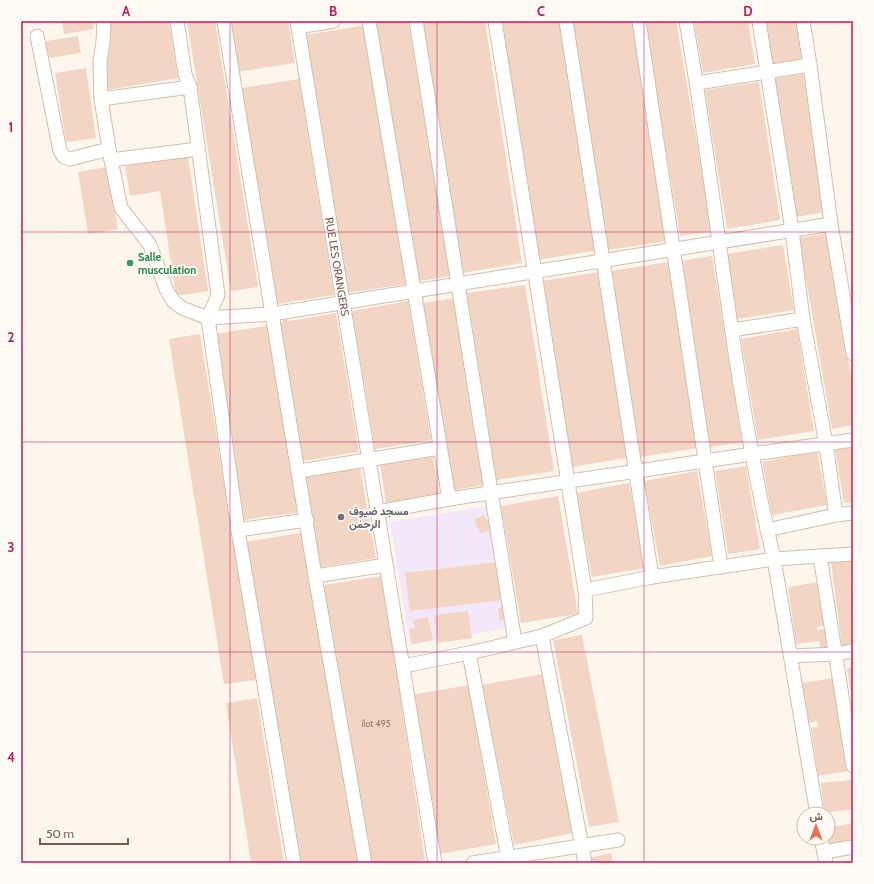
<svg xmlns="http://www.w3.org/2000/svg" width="874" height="884" viewBox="0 0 874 884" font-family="Cabin,Vazirmatn,sans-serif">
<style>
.education{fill:#f3e8fa}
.building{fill:#f3d5c3}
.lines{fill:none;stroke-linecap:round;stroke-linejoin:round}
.street-casing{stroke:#d1beb0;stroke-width:15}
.street{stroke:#fff;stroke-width:13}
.grid{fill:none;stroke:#c2185b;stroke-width:1;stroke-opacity:0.55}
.leisure-dot{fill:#2e9e5b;stroke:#fffaf3;stroke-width:1.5}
.worship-dot{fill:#6b7280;stroke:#fffaf3;stroke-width:1.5}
.labels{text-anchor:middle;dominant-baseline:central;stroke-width:3.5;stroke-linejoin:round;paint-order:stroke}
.number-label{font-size:9px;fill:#987a6a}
.leisure-label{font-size:11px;font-weight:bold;fill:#27864d;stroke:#fffaf3;text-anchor:start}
.street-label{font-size:11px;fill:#7a5c4d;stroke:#fffaf3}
.worship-label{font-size:11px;font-weight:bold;fill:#5b616d;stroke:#fffaf3;text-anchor:start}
.neatline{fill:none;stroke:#c2185b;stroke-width:1.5}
.grid-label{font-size:13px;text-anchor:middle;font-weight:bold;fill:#c2185b}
</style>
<rect width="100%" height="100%" fill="#fdf6ec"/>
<!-- education -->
<path class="education" d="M489,506L509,628L410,645L390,522Z"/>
<!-- building -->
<g class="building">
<path d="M62,21H92L94,29L64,34Z"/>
<path d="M107,21H169L178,78L107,90Z"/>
<path d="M187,21H215L258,287L231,291Z"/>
<path d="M230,21H288L295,63L238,72Z"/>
<path d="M382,21H408L451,276L419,281L376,22Z"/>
<path d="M423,21H485L522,263L462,273Z"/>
<path d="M501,21H563L599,250L538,260Z"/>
<path d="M571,21H634L668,241L607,250Z"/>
<path d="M645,21H676L712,231L680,236Z"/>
<path d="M694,21H748L755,64L703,73Z"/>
<path d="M765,21H796L803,59L772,64Z"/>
<path d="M366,25L406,284L346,293L305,35Z"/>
<path d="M78,36L81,53L43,59L40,42Z"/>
<path d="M86,68L96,138L66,142L55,73Z"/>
<path d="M803,74L826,212L795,217L772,79Z"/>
<path d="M299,79L334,295L277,304L242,88Z"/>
<path d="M759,82L780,220L727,229L705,90Z"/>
<path d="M188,156L208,291L176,296L160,191L130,196L125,166Z"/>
<path d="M107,167L118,229L88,234L78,172Z"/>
<path d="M827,233L853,389V425L832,429L799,238Z"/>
<path d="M783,245L794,310L737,319L727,254Z"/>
<path d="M712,256L742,442L710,447L681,261Z"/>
<path d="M669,262L698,448L640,457L611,271Z"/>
<path d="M599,272L628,458L571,467L542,281Z"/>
<path d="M525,285L554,471L496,480L467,293Z"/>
<path d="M455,298L484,485L453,490L423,303Z"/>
<path d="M408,301L431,440L375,449L352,311Z"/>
<path d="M285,312L288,321L283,322L336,313L359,452L303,461L280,323L283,322L280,313Z"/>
<path d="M272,325L301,512L244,520L215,334Z"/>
<path d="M797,329L814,431L758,440L741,339Z"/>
<path d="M200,334L256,680L224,684L169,339Z"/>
<path d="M853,447V502L844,503L835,450Z"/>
<path d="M817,451L827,505L772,515L762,462Z"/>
<path d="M433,457L439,496L386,503L380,464Z"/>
<path d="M746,466L760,549L728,554L715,471Z"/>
<path d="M360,468L376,558L321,567L305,477Z"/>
<path d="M697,471L712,556L660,566L644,481Z"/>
<path d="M629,483L645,568L592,577L576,493Z"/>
<path d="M558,496L578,614L521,623L501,506Z"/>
<path d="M484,515L492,529L481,534L474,520Z"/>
<path d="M306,532L362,863H299L244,542Z"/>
<path d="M853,560V645L842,646L831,562Z"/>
<path d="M498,562L503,600L410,611L405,573Z"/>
<path d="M382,576L425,860L413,863H372L324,585Z"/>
<path d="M819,582L825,625L817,627V630L826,629L829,647L820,648L819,641L796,644L788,587Z"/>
<path d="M506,607L507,620L499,621L498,608Z"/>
<path d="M468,611L472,638L438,643L434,615Z"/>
<path d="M428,617L433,640L412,644L409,629L415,628L413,620Z"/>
<path d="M582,635L619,822L589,827L553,640Z"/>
<path d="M853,667V693H851L847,668Z"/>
<path d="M542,674L573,833L514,845L482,685Z"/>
<path d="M834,678L848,771L818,776L811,728L818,727L817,721L809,723L802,683Z"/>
<path d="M469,685L496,844L439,854L411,695Z"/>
<path d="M257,698L284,863H251L226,703Z"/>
<path d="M851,780L853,809L824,813L821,783Z"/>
<path d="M853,823V843L829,848L827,838L828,828Z"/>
<path d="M611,853L613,863H591L590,858Z"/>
</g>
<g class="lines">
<defs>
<g id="street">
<path d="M104,21L103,42L100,62L101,99L110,155L121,208L150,245L166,289L173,301L182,308L208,318L272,314L831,224"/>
<path d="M177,21L185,74L190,87L218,295L208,318L238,530L294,863"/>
<path d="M224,21L315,576L365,863"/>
<path id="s1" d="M297,21L435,863"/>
<path d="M369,21L449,499L377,512"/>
<path d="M416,21L515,642"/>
<path d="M495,21L585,590"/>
<path d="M566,21L652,577"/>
<path d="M639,21L721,567"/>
<path d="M759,21L792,230L803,319L826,444L836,515"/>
<path d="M803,21L810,65L831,224L853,354"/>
<path d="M298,27L334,21"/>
<path d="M37,36L60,151L64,157L70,159L109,149"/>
<path d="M697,83L810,65"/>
<path d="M101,99L190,87"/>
<path d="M111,160L198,149"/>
<path d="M732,330L803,319"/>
<path d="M299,471L440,448"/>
<path d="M449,499L752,454L853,440"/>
<path d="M238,530L307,520"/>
<path d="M767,530L836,515L853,513"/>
<path d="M820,556L853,766"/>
<path d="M315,576L386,565"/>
<path d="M469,653L509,863"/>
<path d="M791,656L836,654L853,651"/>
<path d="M403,666L469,653L542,636"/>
<path d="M817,814L774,559L853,554"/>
<path d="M821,838L826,863"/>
<path d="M824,852L853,847"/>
<path d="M473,863L618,840"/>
<path d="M585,863L542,636L586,618L585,590L652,577L774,559C732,382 717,200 686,21"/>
</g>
</defs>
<!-- street casing -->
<use href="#street" class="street-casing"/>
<!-- street -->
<use href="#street" class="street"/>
</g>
<!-- grid -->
<path class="grid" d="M230,21V863M437,21V863M644,21V863M21,232H853M21,442H853M21,652H853"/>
<!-- markers -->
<circle class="leisure-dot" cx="130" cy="263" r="4"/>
<circle class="worship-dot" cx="341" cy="517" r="4"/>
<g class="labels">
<!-- number labels -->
<g class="number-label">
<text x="376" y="723">ilot 495</text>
</g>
<!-- leisure labels -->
<g class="leisure-label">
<text x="138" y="257">Salle<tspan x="138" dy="13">musculation</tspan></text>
</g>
<!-- street labels -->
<g class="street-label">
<text stroke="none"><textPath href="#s1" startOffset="249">RUE LES ORANGERS</textPath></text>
</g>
<!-- worship labels -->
<g class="worship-label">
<text x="349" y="511">مسجد ضيوف<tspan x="349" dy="13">الرحمٰن</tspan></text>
</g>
</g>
<!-- border -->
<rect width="874" height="884" fill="none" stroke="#fffaf3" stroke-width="44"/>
<!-- north arrow -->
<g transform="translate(816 826)"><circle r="19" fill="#fffaf3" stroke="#cabbb1"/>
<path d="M0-3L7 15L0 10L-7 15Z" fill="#e76f51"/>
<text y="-6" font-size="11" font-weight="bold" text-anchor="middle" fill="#7a5c4d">ش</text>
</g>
<!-- scale -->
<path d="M40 838v6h88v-6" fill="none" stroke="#7a5c4d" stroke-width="2"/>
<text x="46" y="838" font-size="12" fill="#7a5c4d" stroke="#fffaf3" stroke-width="3" paint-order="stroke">50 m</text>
<rect x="22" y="22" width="830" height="840" class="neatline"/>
<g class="grid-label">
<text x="126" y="16">A</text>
<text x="333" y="16">B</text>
<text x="541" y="16">C</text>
<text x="748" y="16">D</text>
<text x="11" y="132">1</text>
<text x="11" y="342">2</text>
<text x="11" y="552">3</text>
<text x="11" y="762">4</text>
</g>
</svg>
